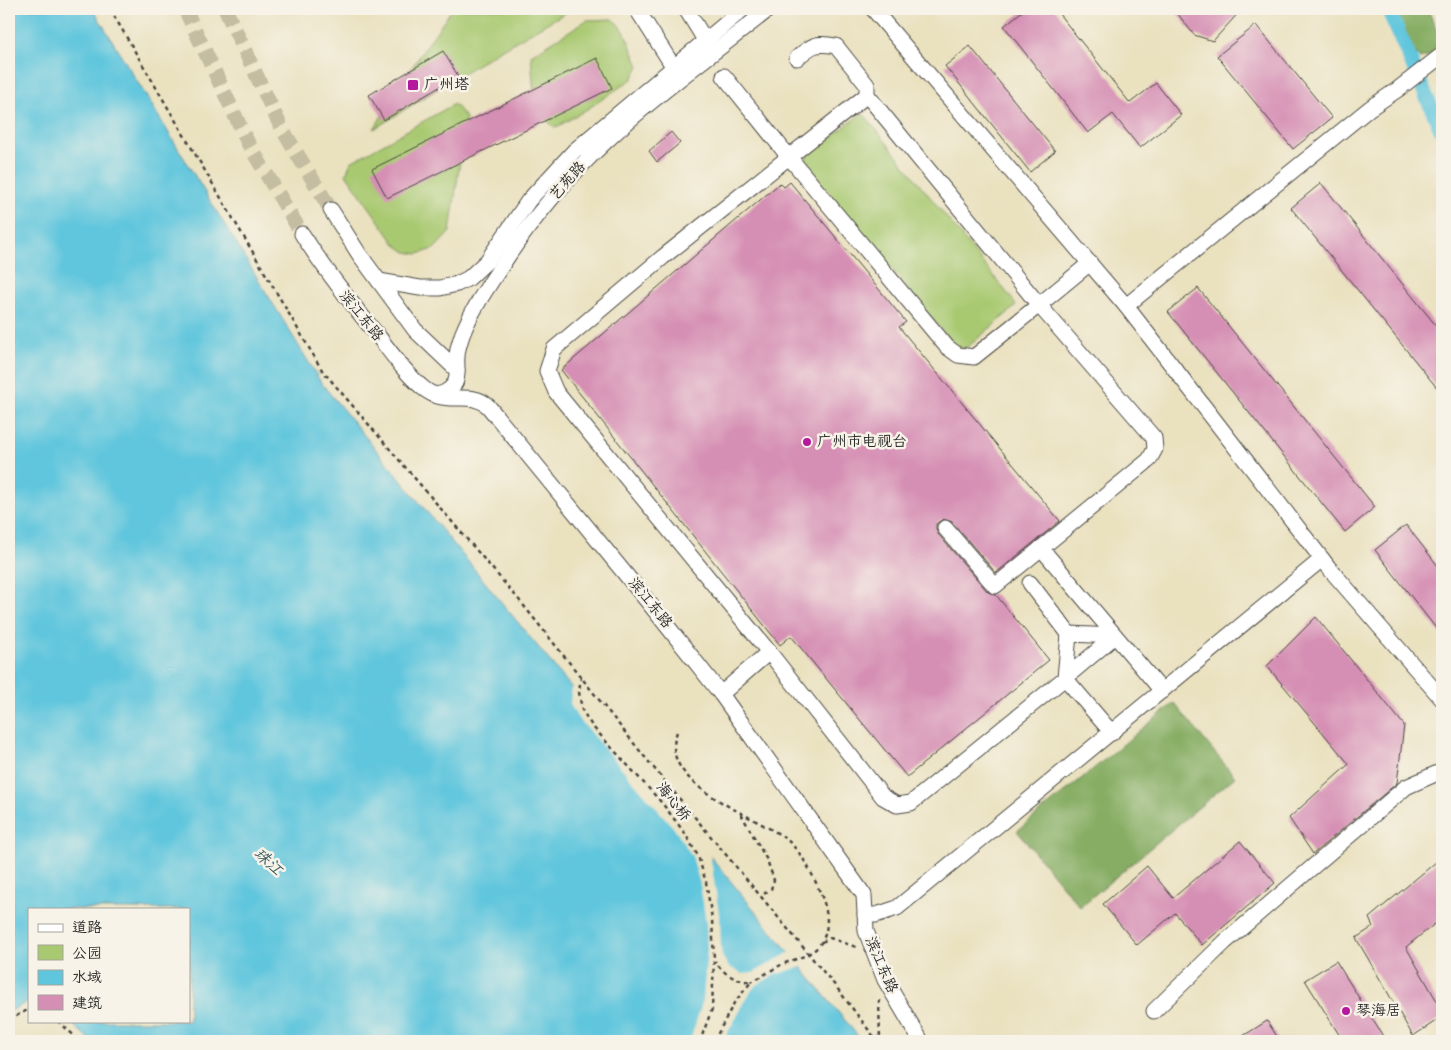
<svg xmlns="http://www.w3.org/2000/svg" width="1451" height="1050" viewBox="0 0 1451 1050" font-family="Mynerve,'LXGW WenKai TC',sans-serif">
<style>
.green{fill:#a9c971;stroke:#6a7a4e}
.forest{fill:#86ad63;stroke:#586c47}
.water{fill:#60c6dd;stroke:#467884}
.pier{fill:#eae1bf}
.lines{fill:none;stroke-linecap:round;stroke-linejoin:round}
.canal{stroke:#60c6dd;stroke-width:15}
.building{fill:#d58eb4}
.minor-tunnel{stroke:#c4bda1;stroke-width:15;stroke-dasharray:15 8;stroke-linecap:butt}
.minor-casing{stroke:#484641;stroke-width:17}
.path{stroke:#484641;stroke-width:2.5;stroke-dasharray:4 4;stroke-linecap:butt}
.minor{stroke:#fff;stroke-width:15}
.poi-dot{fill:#b5179e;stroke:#f7f3e8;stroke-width:2}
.labels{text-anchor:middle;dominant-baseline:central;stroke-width:5;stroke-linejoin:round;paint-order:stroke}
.poi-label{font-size:15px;fill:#2b2b2b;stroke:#f7f3e8;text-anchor:start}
.street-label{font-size:15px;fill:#2b2b2b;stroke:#f7f3e8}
.water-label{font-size:16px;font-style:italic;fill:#3b5a60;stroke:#f7f3e8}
</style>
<rect width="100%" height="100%" fill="#f7f3e8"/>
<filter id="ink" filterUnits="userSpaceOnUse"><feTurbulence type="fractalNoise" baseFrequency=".02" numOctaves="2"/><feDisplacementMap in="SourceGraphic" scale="10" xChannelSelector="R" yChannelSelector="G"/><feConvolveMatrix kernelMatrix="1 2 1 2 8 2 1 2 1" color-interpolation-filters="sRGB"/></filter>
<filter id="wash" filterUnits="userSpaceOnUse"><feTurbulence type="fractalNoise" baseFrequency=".0096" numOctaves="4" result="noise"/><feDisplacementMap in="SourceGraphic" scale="20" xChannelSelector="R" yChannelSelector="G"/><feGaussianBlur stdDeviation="1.12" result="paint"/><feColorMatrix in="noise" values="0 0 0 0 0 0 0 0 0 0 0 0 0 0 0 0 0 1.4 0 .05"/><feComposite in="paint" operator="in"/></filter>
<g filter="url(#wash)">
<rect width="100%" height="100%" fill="#eae1bf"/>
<!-- green -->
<g class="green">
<path d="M452,9H572L497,52L374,129L401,83Z"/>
<path d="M613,19L624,31L639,66L632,79L589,108L555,128L539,113L534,95L531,55L587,20Z"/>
<path d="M454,104L466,118L450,232L434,249L418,254L406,252L395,244L346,174L351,162Z"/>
<path d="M862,113L866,117L1012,299L1016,306L969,346L962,349L956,348L805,163L807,156Z"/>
</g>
<!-- forest -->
<g class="forest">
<path d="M1395,9H1428L1441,42L1429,56L1420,59L1414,51Z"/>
<path d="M1174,703L1235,777L1080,907L1017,831Z"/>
</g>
<!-- water -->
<path class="water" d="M9,9H93L322,384L862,1041H91L69,1021H189V909H29V1001L9,1012Z"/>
<!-- pier -->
<path class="pier" d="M572,685L710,853L720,921L721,949L722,956L728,966L742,974L753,973L792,951L804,966L774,975L755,986L748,996L723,1041H690L703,1000L707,950L706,922L700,884L692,856L673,827L577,717L570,704Z"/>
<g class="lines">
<!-- canal -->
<path class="canal" d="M1388,9L1442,132"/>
</g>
<g id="blocks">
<!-- building -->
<g class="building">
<path d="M1025,9H1055L1130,103L1156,83L1181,115L1140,148L1113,114L1088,133L1004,26Z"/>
<path d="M1174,9H1242L1213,41L1194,35Z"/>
<path d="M1256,25L1332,118L1293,149L1217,56Z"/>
<path d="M970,46L1055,151L1030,172L945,66Z"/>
<path d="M443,51L458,76L384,120L369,95Z"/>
<path d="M597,58L612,88L387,198L372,169Z"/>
<path d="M671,132L680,143L657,162L649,151Z"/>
<path d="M790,182L906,322L899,327L1060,521L996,573L952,522L943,519L936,524V529L938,534L988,592L996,595L1049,660L907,777L791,636L780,645L561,370L780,183L784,187Z"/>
<path d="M1321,183L1442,333V394L1291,208Z"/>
<path d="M1198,288L1375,507L1345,532L1168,312Z"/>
<path d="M1406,525L1442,571V636L1375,550Z"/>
<path d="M1316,617L1404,725L1397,783L1313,854L1289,818L1349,764L1267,666Z"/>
<path d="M1240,841L1275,883L1202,945L1175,913L1137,945L1103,904L1147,866L1173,898Z"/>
<path d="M1442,857V918L1406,947L1442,1010V1017L1413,1036L1356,938L1373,927L1369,918Z"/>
<path d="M1336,961L1386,1041H1343L1305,980Z"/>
<path d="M1267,1021L1280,1041H1235Z"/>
</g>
</g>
</g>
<g filter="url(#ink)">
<use href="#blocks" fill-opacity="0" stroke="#484641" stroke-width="1"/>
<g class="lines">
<!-- minor-tunnel -->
<g class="minor-tunnel">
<path d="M185,9L248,143L302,234"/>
<path d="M225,9L281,127L331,210"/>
</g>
<defs>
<g id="minor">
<path d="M686,9L705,40L703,48"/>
<path d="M873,9L1126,306L1329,568L1442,699"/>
<path d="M638,11L673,66"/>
<path d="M724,76L789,157L947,347L958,355L974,357L1039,305L867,95"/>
<path d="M331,210L359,254L415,330L457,370"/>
<path d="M302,234C325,270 351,303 378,336C392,354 406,374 423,388C447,408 469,389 488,406L649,603L721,694L864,895L866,931L885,980L921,1041"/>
<path d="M379,281L420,288H440L457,284L469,278L487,261L529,200L574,151L743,9"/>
<path d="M1126,306L1370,108L1397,90L1442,55"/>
<path d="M433,394C441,396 450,391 455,383C459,375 456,366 457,357C457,349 460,342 462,335C472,309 489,285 504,262C532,219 566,179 604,143C655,95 714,53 769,9"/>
<path d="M945,528L995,586L1149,460L1155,449L1154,438L1039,305L1090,263"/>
<path d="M1041,548L1162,691"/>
<path d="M1030,583L1069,634"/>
<path d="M769,652L883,797L897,805L911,803L1065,678L1069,634L1115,636"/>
<path d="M721,694L769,652L556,392L547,371L554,349L663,257L867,95V85L836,46C815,42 812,45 797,58"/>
<path d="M1112,733L1065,678L1115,636"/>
<path d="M865,915H876L897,908L1322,559"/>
<path d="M1154,1011L1225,942L1406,787L1442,771"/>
</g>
</defs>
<!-- minor casing -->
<use href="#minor" class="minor-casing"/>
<!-- path -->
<g class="path">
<path d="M110,9L322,370L520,601L648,761L837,988L877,1041"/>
<path d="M581,676L579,692L582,710L592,726L662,803L684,832L698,856L706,882L712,919L714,959L712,1009L700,1041"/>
<path d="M677,732C656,785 754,814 786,839C803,853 814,877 822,897C827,910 830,928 822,941C814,956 795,958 781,965C771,970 761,977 751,982"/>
<path d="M741,814L767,860L774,880L771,889L761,896"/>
<path d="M822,942L830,938L856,947"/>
<path d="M879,1000L880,1041"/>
<path d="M9,1020L29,1009"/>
<path d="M58,1021L80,1041"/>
<path d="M714,1041L734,1003L751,982C735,980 724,975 715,961"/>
</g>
<!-- minor -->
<use href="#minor" class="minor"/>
</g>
</g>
<!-- markers -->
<g class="poi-dot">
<rect x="407" y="79" width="12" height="12" rx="2.5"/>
<circle cx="807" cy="442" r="5"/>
<circle cx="1346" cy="1011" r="5"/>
</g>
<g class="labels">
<!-- poi labels -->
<g class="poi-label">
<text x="424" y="85">广州塔</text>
<text x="817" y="442">广州市电视台</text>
<text x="1356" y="1011">琴海居</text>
</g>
<!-- street labels -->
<g class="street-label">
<text transform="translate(568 181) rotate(-48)">艺苑路</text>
<text transform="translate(361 316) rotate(51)">滨江东路</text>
<text transform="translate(650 603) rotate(51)">滨江东路</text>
<text transform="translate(673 802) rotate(51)">海心桥</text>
<text transform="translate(881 965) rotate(67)">滨江东路</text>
</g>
<!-- water labels -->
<g class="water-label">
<text transform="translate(268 862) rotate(43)">珠江</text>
</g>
</g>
<!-- margin -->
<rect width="1451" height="1050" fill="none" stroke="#f7f3e8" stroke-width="30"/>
<!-- legend -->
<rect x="28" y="908" width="162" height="115" fill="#f7f3e8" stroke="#a5a39c"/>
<rect x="38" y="924" width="25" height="8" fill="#ffffff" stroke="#a5a39c"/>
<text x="72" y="932" font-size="15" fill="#2b2b2b">道路</text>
<rect x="38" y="945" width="25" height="15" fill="#a9c971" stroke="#a5a39c"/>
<text x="72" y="958" font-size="15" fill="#2b2b2b">公园</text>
<rect x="38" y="970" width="25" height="15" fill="#60c6dd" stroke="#a5a39c"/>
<text x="72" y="982" font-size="15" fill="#2b2b2b">水域</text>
<rect x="38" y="995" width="25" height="15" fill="#d58eb4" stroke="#a5a39c"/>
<text x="72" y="1008" font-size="15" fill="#2b2b2b">建筑</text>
</svg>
